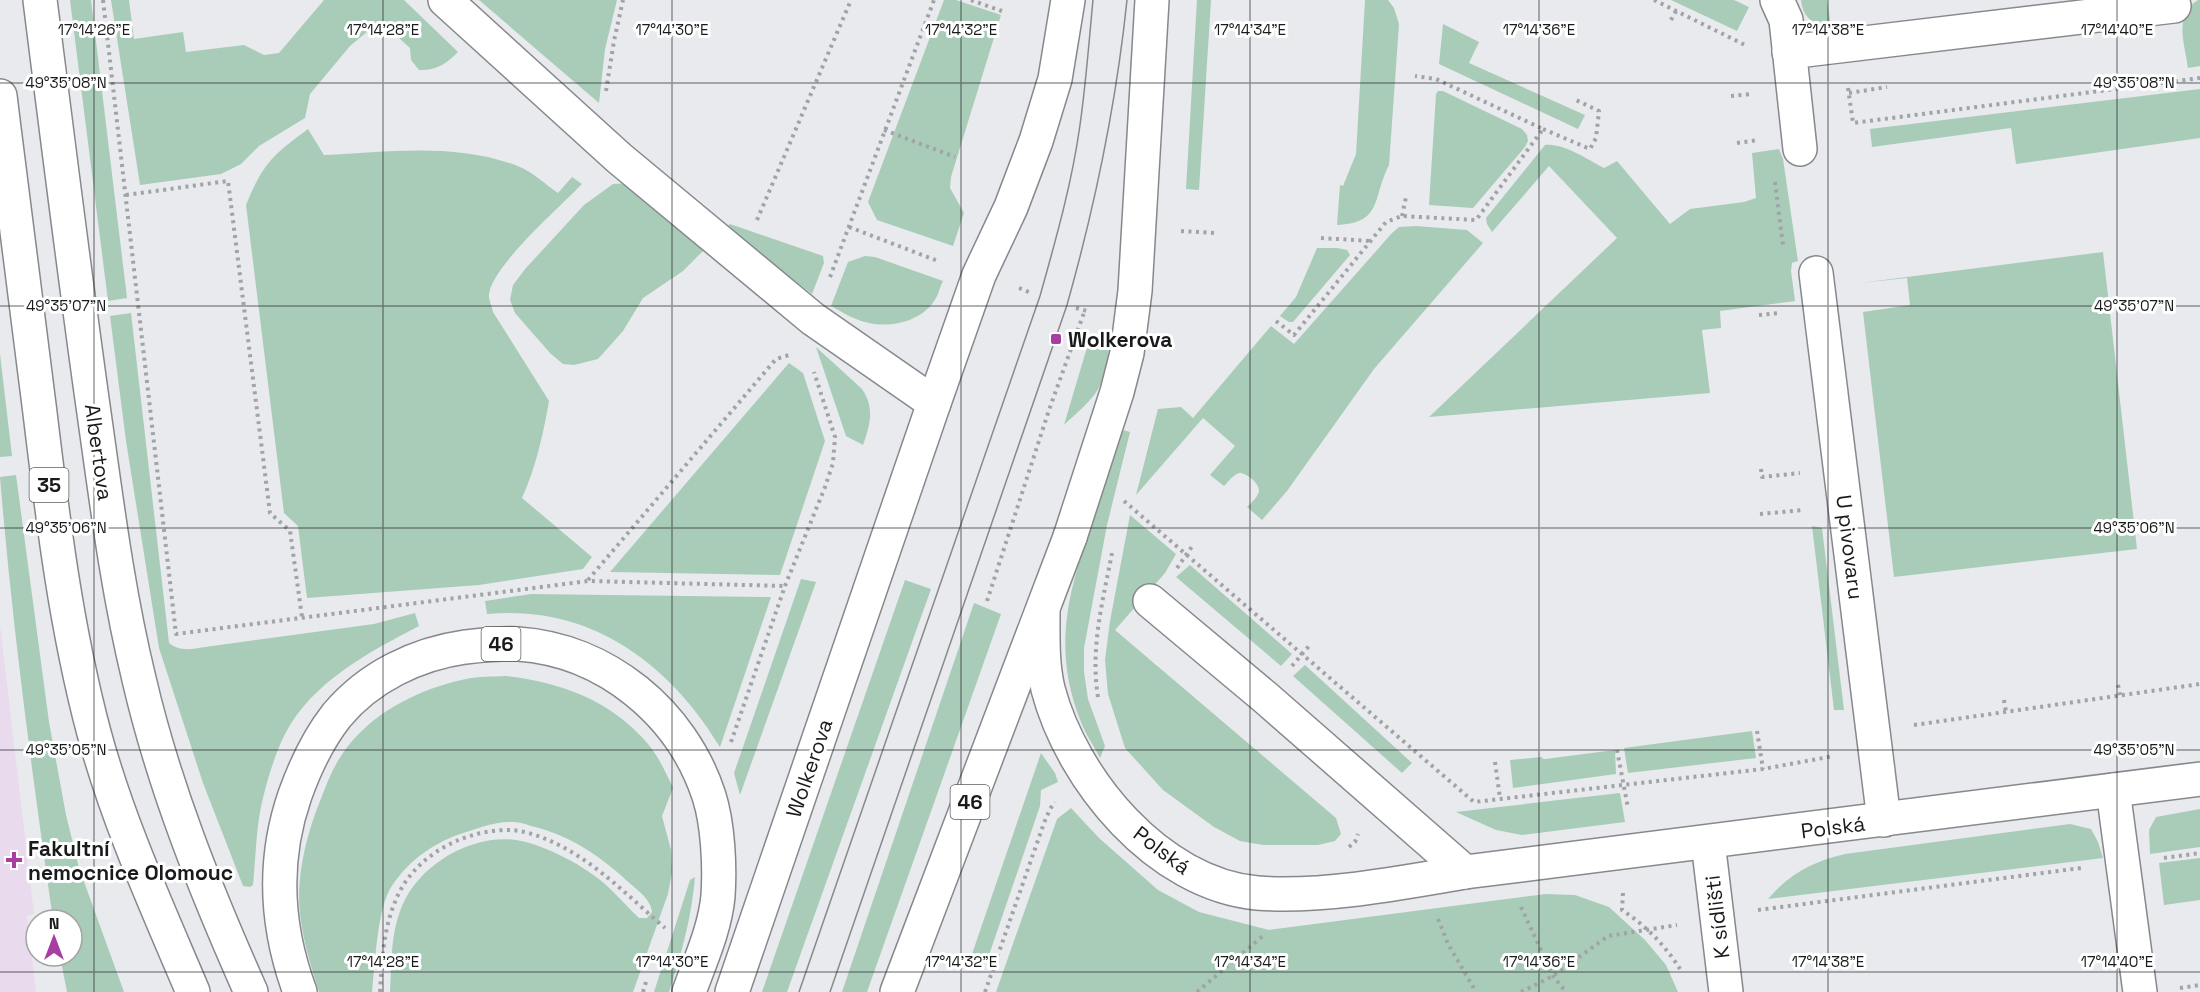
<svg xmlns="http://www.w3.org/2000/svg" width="2200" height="992" viewBox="0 0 2200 992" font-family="'Space Grotesk',sans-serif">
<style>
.medical{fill:#e9daed}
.green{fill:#a9ccb8}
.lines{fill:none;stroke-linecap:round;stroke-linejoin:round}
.minor-casing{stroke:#87888d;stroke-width:36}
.major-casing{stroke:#87888d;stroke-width:36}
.path{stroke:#a1a3a6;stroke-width:4;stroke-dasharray:3 4.5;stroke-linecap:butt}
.minor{stroke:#fff;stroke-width:33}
.major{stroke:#fff;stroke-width:33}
.tram{stroke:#87898b;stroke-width:1.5}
.ticks{fill:none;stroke:#191a1b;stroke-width:1.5;stroke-opacity:0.45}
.poi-dot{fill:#a73ea1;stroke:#fff;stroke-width:2}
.labels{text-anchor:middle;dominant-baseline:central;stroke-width:6;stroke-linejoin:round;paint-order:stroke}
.shield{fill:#fff;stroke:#5e5f5f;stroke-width:1.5}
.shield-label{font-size:20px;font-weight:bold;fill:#191a1b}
.poi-label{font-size:21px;font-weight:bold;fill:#191a1b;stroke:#fff;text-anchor:start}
.street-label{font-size:21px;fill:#191a1b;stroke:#fff}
.ticks-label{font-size:15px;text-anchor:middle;fill:#191a1b;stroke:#fff;stroke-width:6;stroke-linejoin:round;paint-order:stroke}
</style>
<rect width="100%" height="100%" fill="#e8eaee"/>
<!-- medical -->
<path class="medical" d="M0,625L34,914L27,916L36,992H0Z"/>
<!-- green -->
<g class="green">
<path d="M70,0H91L127,298L108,301Z"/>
<path d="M111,0H129L134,39L183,32L186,52L244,45L264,55L279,53L324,0H404L458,52C446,64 436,71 419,70L411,60L410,48L380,21L350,46L310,94L305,118L259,146L241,164L221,174L140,185Z"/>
<path d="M479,0H617L605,49L599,103Z"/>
<path d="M944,0H956L1001,15L951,177L950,188L964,213L953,246L877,220L868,202Z"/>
<path d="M1197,0H1211L1199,190L1186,189Z"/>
<path d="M1365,0H1388L1394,8L1399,24L1389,165C1372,198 1383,223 1337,225L1340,185L1343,186L1356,154Z"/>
<path d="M1671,0H1734L1749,7L1737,31Z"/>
<path d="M1801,0H1827L1831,27C1813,24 1803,19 1801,0Z"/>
<path d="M2198,0H2200V66L2188,68C2185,44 2173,15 2198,0Z"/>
<path d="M1443,24L1479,42L1469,63L1585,115L1578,129L1439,64Z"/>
<path d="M2200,89V138L2016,164L2011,128L1872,147L1870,129Z"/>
<path d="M1438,91H1443L1522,129L1527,135L1528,141L1525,147L1473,208L1429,205L1436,94Z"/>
<path d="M308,129L324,155C389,152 458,142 520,167C534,173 546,185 558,193L572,177L582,184C561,206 492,266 489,294C488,299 492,306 493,312L549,401C543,435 536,467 522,498L592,557L583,569L479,585L307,598L298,526L284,513L246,205C263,163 273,155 308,129Z"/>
<path d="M1545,145C1564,143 1588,160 1604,168L1617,161L1670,224L1690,209L1744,202L1756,198L1752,153L1779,149L1783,159L1798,261L1792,263L1791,271L1795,301L1720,311L1721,328L1702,330L1710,393L1429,417L1617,238L1549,166L1492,232L1487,224L1486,218Z"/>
<path d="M629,183L705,249L683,271L643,298L623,331L598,359L574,365L563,364L550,353L515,313L510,300L513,285L526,268L584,205L613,184Z"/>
<path d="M730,224L823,256L824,263L812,294L731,233L727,227Z"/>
<path d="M1416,226L1467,230L1483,243L1374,369L1287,491L1262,520L1247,507C1251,503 1258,497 1259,491C1260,484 1246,472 1239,473C1233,475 1228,482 1224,486L1210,475L1235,446L1203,418L1136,495L1158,409L1181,407L1193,418L1271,326L1294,344L1392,233L1399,227Z"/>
<path d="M1317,248H1337L1347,250L1350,255L1293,322H1289L1280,316L1296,297Z"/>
<path d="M2103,252L2137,549L1894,577L1863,312L1910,305L1907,278L1860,283Z"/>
<path d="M865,256L875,257L943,281C940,286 939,293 936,298C923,322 888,329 865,322C853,319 842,312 831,306L848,262Z"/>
<path d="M131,313L169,643C180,652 192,649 205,647L374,624L415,613L419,626C369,652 312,682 285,734C276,752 269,774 264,794C256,823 256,855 253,885L250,887L243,886L203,783L159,648L126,441L110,316Z"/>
<path d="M1096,339L1110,342C1104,390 1099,393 1064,425L1088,344Z"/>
<path d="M816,347L862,389C875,408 870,425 863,445L846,436Z"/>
<path d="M0,354L12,456L0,457Z"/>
<path d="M789,363L803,373L825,441L780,575L610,572Z"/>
<path d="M1123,430L1130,432L1107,525L1084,648V672L1088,699L1105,746L1100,758C1094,746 1086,735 1081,722C1051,648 1069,589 1094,517C1104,488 1113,459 1123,430Z"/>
<path d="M16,475L49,722L66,815L79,868L124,992H67L60,956H72V920H53C32,773 12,625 0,477Z"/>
<path d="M1130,515L1176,554L1165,573L1115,630L1336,818L1341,834L1335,841L1318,845H1263L1240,841L1214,827L1163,790L1125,748L1108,694L1105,660L1110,621Z"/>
<path d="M1812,526L1822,528L1844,710H1834Z"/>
<path d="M1190,565L1292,654L1281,666L1176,577Z"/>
<path d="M801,579L816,582L740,795L734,773Z"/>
<path d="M905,580L931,589L787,992H762Z"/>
<path d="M531,594L771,597L720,747C669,663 590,604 487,614L485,601Z"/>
<path d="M974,603L1001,614L867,992H842Z"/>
<path d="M1305,665L1412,763L1402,773L1293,676Z"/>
<path d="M506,676C561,682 612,701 648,744C659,757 666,773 673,788L662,816L671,850L672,872L668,894L633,992H390C392,962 390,935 402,906C420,862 479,829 526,842C548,848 574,861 592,874C609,885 624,904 639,918H647L652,912C651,898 634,888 624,878C597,854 570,836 535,827C528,825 520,822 513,822C495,821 476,829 460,834C431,844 406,863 390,889C377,912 375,965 372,992H319C309,960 299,928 299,894C300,862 308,831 320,801C326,786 332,769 341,756C368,714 418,689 466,679C479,676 493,677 506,676Z"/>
<path d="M1752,731L1756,758L1628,773L1624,748Z"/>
<path d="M1615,750L1616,774L1513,788L1510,760L1542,757L1543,759H1545Z"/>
<path d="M1041,753L1055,773L1058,782L1041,790L1040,806L988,958L972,954Z"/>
<path d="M1620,793L1625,822L1522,835L1496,830L1456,812Z"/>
<path d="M1071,808L1099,838L1158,890L1199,912L1269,930L1546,894L1575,895L1609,907L1645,940L1666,965L1678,992H996L1057,819Z"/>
<path d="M2200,809V847L2150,854L2149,830L2156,817Z"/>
<path d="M2070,824L2091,829L2098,842L2103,858L1768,899C1789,874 1814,861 1845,854Z"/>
<path d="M2200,858V900L2164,905L2159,863Z"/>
<path d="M695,877C691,920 682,951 669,992H654L690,880Z"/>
</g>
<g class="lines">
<defs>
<g id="minor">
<path d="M445,0L619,158L813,319L934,403L979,275L1011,207L1036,141L1055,79L1068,0"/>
<path d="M1777,0L1786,20L1800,149"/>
<path d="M1789,52L2174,6"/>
<path d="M1816,273L1884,820"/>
<path d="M1070,537L1117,392L1127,353L1135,291L1152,0"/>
<path d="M1150,601L1266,698L1465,872"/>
<path d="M1043,612C1043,638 1042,663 1048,689C1072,780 1158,884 1257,893C1320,898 1402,883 1465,872L2200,779"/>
<path d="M2113,790L2140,992"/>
<path d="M1708,842L1726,992"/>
</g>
<g id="major">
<path d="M40,0C57,135 74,271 93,406C106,497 117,589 139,679C164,787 206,891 251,992"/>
<path d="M0,96C13,202 27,308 40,413C53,521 66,628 94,733C118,822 157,907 193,992"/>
<path d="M300,992C276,927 272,861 295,795C305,767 318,739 337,715C369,677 416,654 465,647C483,645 500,643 518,644C606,650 682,713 709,796C718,824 720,866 718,896C715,929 700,961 689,992"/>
<path d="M732,992L934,403"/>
<path d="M897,992L1070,537"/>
</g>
</defs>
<!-- minor casing -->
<use href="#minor" class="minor-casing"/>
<!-- major casing -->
<use href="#major" class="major-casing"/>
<!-- path -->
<g class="path">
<path d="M103,0L176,634L588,581L785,586"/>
<path d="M971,0L1002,11"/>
<path d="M1654,0L1747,46"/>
<path d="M1671,20L1676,11"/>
<path d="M1848,88L1853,123L2200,78"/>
<path d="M606,91L614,41L623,0"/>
<path d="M1849,93L1887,87"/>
<path d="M1731,96L1751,94"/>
<path d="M1543,129L1590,149L1596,138L1599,111L1576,100"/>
<path d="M884,130L955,157"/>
<path d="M1737,143L1758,140"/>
<path d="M1775,182L1783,246"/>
<path d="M126,195L228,181L270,513L290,531L302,617"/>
<path d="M1402,216L1406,197"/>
<path d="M757,220L851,0"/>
<path d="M849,227L938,261"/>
<path d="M1181,231L1216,233"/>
<path d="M1321,238L1371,241"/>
<path d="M830,277L934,0"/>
<path d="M1019,288L1029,292"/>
<path d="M1076,308L1087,311"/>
<path d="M1759,315L1780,313"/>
<path d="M1276,321L1294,335L1386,222L1402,216L1476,220L1543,129L1436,79L1415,76"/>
<path d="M1761,469L1762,477L1800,473"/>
<path d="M1124,501L1474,802L1763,769L1834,756"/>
<path d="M1760,514L1804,510"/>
<path d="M1177,568L1193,545"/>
<path d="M588,580L776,359L789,355"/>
<path d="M987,601L1049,410L1085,310"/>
<path d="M1292,666L1309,646"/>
<path d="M2118,685L2120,695"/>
<path d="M1098,697C1090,648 1103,600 1112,553"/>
<path d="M2004,700L2006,712"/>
<path d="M1914,725L2200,684"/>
<path d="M1757,731L1763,769"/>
<path d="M731,742L785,586L825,487L833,463L835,437L814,372"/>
<path d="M1617,750L1628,808"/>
<path d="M1495,762L1500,798"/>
<path d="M1349,847L1355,842L1358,834"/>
<path d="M2164,858L2200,853"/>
<path d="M1623,893L1622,910C1645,925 1665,945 1680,969"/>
<path d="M1521,907L1553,976L1566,992"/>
<path d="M1758,910L2081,868"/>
<path d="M1438,919L1448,944L1476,992"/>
<path d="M2180,988L2200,985"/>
<path d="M380,992C382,961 383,931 395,902C412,857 462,830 508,830C525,830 542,837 557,844C599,865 630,898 665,928"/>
<path d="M643,992L646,982"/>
<path d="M985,992L1044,823L1050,809L1055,802"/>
<path d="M1197,992L1264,935"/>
<path d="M1521,992L1553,976L1608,936L1677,925"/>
</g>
<!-- minor -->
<use href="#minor" class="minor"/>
<!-- major -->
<use href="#major" class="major"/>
<!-- tram -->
<g class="tram">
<path d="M799,992L1040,296C1056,239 1072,183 1080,125C1086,83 1089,41 1093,0"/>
<path d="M830,992L1067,305C1096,202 1116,106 1127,0"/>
</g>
</g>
<!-- ticks -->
<path class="ticks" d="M94,0V992M383,0V992M672,0V992M961,0V992M1250,0V992M1539,0V992M1828,0V992M2117,0V992M0,83H2200M0,306H2200M0,528H2200M0,750H2200M0,972H2200"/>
<!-- markers -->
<g class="poi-dot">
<rect x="1050" y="333" width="12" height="12" rx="3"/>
<path d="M11 851h6v6h6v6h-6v6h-6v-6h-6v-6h6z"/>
</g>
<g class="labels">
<!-- shield labels -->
<g class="shield">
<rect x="29.5" y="468" width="39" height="34" rx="4.5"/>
<rect x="481.5" y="627" width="39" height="34" rx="4.5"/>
<rect x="950.5" y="785" width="39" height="34" rx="4.5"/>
</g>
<g class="shield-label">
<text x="49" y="485">35</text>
<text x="501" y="644">46</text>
<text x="970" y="802">46</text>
</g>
<!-- poi labels -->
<g class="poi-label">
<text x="1068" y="339">Wolkerova</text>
<text x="28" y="848">Fakultní<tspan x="28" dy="24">nemocnice Olomouc</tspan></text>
</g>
<!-- street labels -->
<g class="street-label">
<text transform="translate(99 452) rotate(82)">Albertova</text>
<text transform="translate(1850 547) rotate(83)">U pivovaru</text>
<text transform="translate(809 768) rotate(-71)">Wolkerova</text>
<text transform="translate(1833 827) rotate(-7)">Polská</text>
<text transform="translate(1162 850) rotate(37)">Polská</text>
<text transform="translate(1717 917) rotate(-97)">K sídlišti</text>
</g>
</g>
<g class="ticks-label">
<text x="94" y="35">17°14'26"E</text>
<text x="383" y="35">17°14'28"E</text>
<text x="672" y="35">17°14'30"E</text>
<text x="961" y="35">17°14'32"E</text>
<text x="1250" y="35">17°14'34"E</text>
<text x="1539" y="35">17°14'36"E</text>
<text x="1828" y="35">17°14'38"E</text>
<text x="2117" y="35">17°14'40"E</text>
<text x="66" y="88">49°35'08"N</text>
<text x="2134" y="88">49°35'08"N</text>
<text x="66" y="311">49°35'07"N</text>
<text x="2134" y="311">49°35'07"N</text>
<text x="66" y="533">49°35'06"N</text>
<text x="2134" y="533">49°35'06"N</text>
<text x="66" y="755">49°35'05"N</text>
<text x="2134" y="755">49°35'05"N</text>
<text x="383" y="967">17°14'28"E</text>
<text x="672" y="967">17°14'30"E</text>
<text x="961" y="967">17°14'32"E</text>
<text x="1250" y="967">17°14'34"E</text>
<text x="1539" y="967">17°14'36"E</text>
<text x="1828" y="967">17°14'38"E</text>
<text x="2117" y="967">17°14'40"E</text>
</g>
<!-- north arrow -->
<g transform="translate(54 938)"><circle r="28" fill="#ffffff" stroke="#a3a3a4" stroke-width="1.5"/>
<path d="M0-4.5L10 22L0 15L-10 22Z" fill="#a73ea1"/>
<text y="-9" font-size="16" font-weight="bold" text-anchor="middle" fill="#191a1b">N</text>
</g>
</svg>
